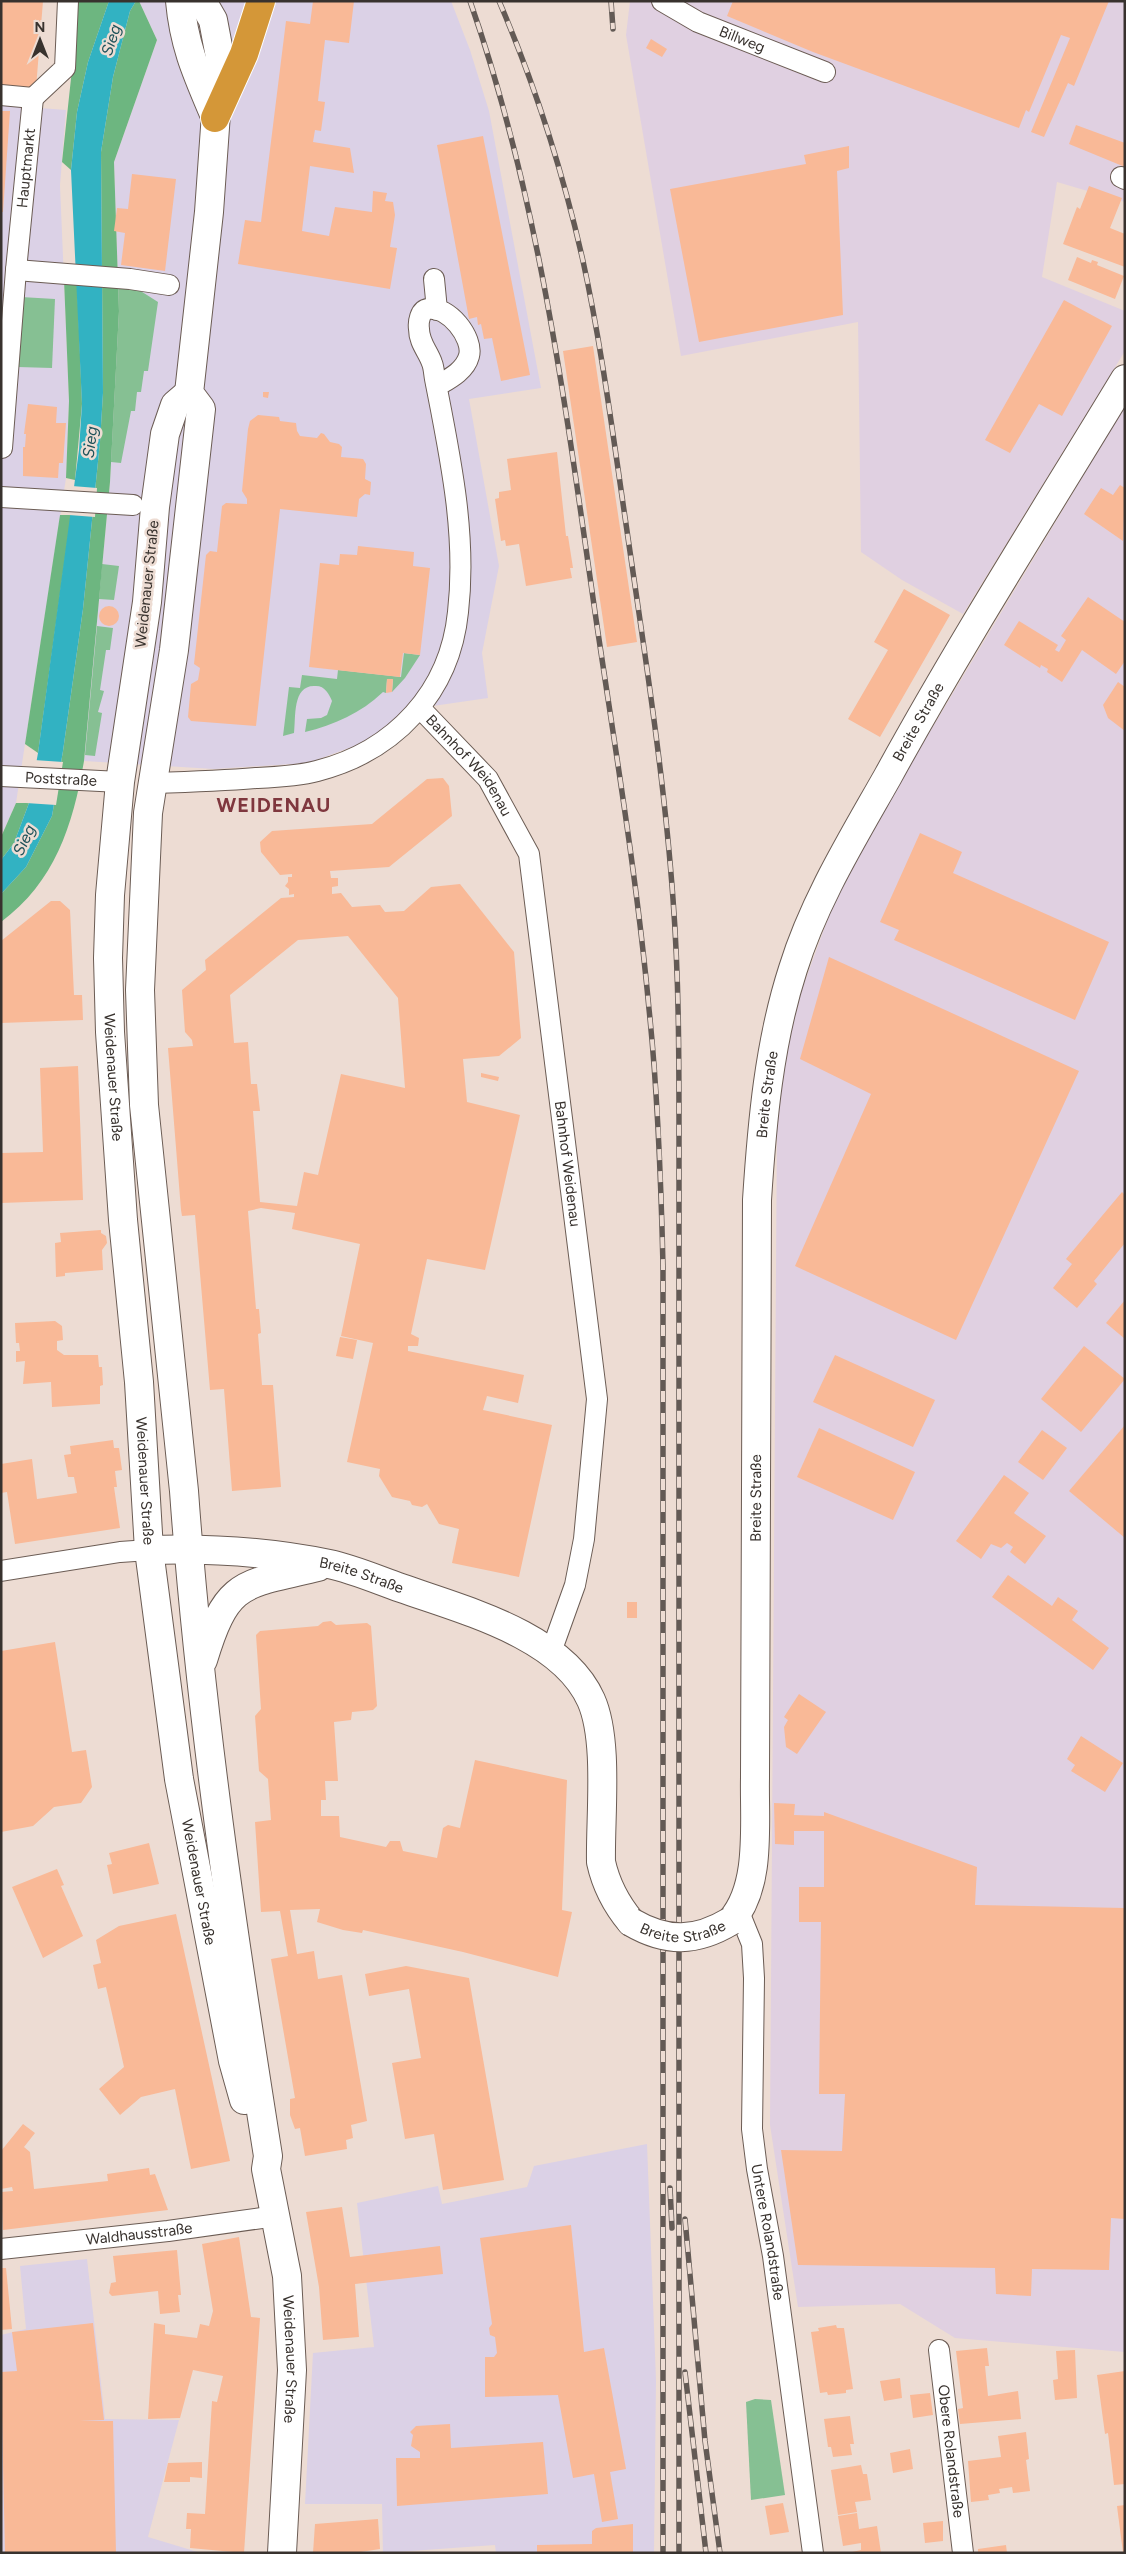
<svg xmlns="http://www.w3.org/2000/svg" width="1126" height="2554" viewBox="0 0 1126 2554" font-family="Figtree,sans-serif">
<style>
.commercial{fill:#dbd1e6}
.industrial{fill:#e0d0e1}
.green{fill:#86c093}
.forest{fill:#6db680}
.water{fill:#32b2c2}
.pier{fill:#eddcd3}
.building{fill:#f9b997;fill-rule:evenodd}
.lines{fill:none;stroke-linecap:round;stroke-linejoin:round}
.street-casing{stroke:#6b5c54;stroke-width:22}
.secondary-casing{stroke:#6b5c54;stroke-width:30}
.highway-casing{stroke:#fff;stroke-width:30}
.street{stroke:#fff;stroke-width:20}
.secondary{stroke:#fff;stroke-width:28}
.highway{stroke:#d49738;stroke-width:28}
.rail-casing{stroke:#635a55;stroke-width:5.5}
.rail{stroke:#eddcd3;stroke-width:4;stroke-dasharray:11;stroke-linecap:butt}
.secondary-bridge-casing{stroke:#6b5c54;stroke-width:30;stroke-linecap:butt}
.secondary-bridge{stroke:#fff;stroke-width:28}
.labels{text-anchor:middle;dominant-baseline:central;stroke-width:5;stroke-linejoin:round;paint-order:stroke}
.street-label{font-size:15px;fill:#38322e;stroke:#eddcd3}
.water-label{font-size:16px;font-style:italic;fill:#1d5159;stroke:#eddcd3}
.district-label{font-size:20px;font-weight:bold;letter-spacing:1px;fill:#7f373e;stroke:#eddcd3}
</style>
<rect width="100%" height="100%" fill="#eddcd3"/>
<!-- commercial -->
<g class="commercial">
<path d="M139,1H451L470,50L489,111L541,388L469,399L499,566L482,653L488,698L419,708L371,740L308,763L214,769L84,761L110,482L119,311L114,162L157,40Z"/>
<path d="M1,105L66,110L60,185L69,401L66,478L25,744L16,803L1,836Z"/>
<path d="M647,2144L656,2380L654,2553H496L495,2545L383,2553L382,2504H305L313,2353L374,2347L357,2203L438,2186L442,2204L527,2187L534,2166Z"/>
<path d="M87,2259L105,2419L179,2420L148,2537L201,2553H1V2335L26,2329L20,2266Z"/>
</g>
<!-- industrial -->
<g class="industrial">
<path d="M630,1H1125V202L1057,182L1042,277L1125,311V351L963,614L902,580L861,552L858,322L681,356L626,35Z"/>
<path d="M1125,406V2352L955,2338L900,2304L798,2307L770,2125L777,1126L785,1058L797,1003L830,913L865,840Z"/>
</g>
<!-- green -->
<g class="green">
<path d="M118,281L128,283L158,302L148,371H144L141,392H137L135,411H131L121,463L111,462L119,311Z"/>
<path d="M21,297L55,299L52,368L18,367Z"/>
<path d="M102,564L119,566L114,600L99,599Z"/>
<path d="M97,626L113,628L110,650H106L100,690L104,691L98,712L102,713L95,756L85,755Z"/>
<path d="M404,653L420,655L405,678L392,692L393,680L387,679L386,693L383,692C361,713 334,725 305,732L307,719L321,718L327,715L332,701C329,694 325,686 316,686C292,684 296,717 294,733L283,736L289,687L300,688L302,675L337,679L338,670L401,677Z"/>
<path d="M755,2399L771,2400L785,2495L751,2500L746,2402Z"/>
</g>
<!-- forest -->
<g class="forest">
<path d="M76,1H109L88,62L77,112L71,170L62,162L73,60Z"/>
<path d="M136,1H139L157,40L114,162L119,311L110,482L84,761C73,825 55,882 1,922V894L26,867L52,816L63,751L83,609L100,442L103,393L101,152L113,77L130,11Z"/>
<path d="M64,280L77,281L82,404L75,480L66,478L69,401Z"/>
<path d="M60,515H71L38,753L25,744Z"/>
<path d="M16,803H29L14,843L1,860V837Z"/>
</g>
<!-- water -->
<path class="water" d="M109,1H136L130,11L113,77L101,152L103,393L100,442L83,609L63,751L52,816L26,867L1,894V860L14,843L29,803L38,753L79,450L82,404L71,170L77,112L88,62Z"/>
<!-- pier -->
<g class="pier">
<path d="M72,486L97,488L95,517L69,515Z"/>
<path d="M34,760L63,762L56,805L26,803Z"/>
</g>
<!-- building -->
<g class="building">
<path d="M1,1H43L36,88L1,85Z"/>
<path d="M313,1H354L349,43L325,40L318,101L325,102L321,131L315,130L313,142L350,148L354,173L310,166L302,231L329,236L335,207L372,212L373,191L387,193L385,201L393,202L395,215L390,247L397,248L390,289L238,264L245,220L261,222L286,21L310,24Z"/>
<path d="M733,1H1109L1074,86L1068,83L1044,137L1031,132L1070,38L1061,35L1029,112L1026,110L1019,128L813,52L727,16Z"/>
<path d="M651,39L667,49L662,57L646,48Z"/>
<path d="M1,111H10L3,212H1Z"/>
<path d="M1076,125L1125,143V167L1069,144Z"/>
<path d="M483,136L530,375L501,381L492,338L484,339L481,324L478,325L477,317L469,319L437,145Z"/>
<path d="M849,146V168L837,171L843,315L699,342L670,189L806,164L804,155Z"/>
<path d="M132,174L176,179L165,271L121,265L125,233L114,231L117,208L128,209Z"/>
<path d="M1089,186L1122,198L1110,228L1125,234V267L1063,244L1077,207L1080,209Z"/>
<path d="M1077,257L1091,263L1092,260L1098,262L1097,265L1124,276L1115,299L1068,280Z"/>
<path d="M1064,300L1112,326L1062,416L1039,404L1010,453L985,440Z"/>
<path d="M593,346L637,642L607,647L563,351Z"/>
<path d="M263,392H269L268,398L263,397Z"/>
<path d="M28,404L57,407L56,423H66L63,463H59L58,478L23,476V447H25L26,434H24Z"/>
<path d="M258,415L279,417L280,421L296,423L297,431L300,436L317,438L321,433L324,434L330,442L339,444L342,447L341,457L363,459L366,464L365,479L371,482L370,495L365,494L359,499L357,517L280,509L256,726L191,721L188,717L191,684L198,680L200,668L194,664L206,555L210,551L217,552L222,506L226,503L247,504V499L242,491L248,429L250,421Z"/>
<path d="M557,452L566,536H568L573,568H570L572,578L526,586L519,544L506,546L505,540L501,541L495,499L499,498V492L511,490L507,459Z"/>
<path d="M1120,485L1125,488L1123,541L1084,514L1101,488L1113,495Z"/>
<path d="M358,546L414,552L413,566L430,568L420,655L403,653L400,677L309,667L320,563L339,565L340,554L357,555Z"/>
<path d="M904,589L950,615L880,737L848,719L888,650L874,642Z"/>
<path d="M1088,597L1125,622V661L1116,674L1082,650L1062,682L1047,672L1048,669L1041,665L1040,668L1004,645L1019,621L1058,645L1055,650L1059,652L1066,640L1061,636Z"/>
<circle cx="109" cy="616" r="10"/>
<path d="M387,679H393L392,692L386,693Z"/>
<path d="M1118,682L1125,687V731L1108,718L1103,705Z"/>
<path d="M443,778L449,786L452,816L389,867L330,871L331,878H338V886L332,887V894L341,893L352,907L380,905L385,912L404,911L431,887L460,884L514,952L521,1038L499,1056L463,1059L467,1102L520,1115L485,1270L427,1259L411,1334L419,1338L418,1346H408V1351L524,1375L518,1403L487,1396L483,1410L552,1425L519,1577L452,1563L459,1529L439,1524L427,1504L422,1507L412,1505L410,1501L392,1497L379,1476L380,1469L347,1462L373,1343L341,1336L360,1244L292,1229L295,1213L261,1208L248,1211L256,1309H259L261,1333L258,1334L262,1385H273L281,1487L232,1491L224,1389L210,1390L195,1215L182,1216L181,1210L168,1048L193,1046L192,1040L185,1032L182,990L206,970L205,960L281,898L294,897V894L289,895V889L285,886L288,882V877H292V874L280,875L261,852L260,842L272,831L372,824L427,779ZM348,936L398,998L405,1088L341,1074L318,1175L304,1172L297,1206L260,1202L253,1111H260L257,1084H251L248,1042L234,1043L230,995L298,940Z"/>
<path d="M920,833L962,852L953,873L1109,942L1075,1020L894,940L899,930L880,922Z"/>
<path d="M51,901H60L70,910L74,995H82L83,1020L1,1023V941Z"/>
<path d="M829,957L1079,1071L956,1340L795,1266L871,1094L800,1059Z"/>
<path d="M78,1066L83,1200L1,1203V1153L43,1152L40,1068Z"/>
<path d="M481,1073L499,1077L498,1081L481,1077Z"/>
<path d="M1122,1192L1125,1195V1243L1094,1281L1097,1284L1077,1308L1053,1288L1072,1264L1066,1259Z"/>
<path d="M101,1230V1233L106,1236L107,1243L102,1250L103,1270L65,1273V1276L56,1277L55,1243L61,1242L60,1233Z"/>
<path d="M1125,1300V1339L1106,1323Z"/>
<path d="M55,1321L62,1326L63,1340L57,1341V1350L64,1355H98L99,1367H102L103,1385L100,1386V1404L52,1407L51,1382L23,1384L25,1361L16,1362V1351H20L19,1343H16L15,1323Z"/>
<path d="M340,1337L357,1340L353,1359L336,1356Z"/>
<path d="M1084,1346L1125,1379L1081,1432L1041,1399Z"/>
<path d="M835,1355L935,1400L913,1447L813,1402Z"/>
<path d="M1125,1425V1538L1069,1491Z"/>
<path d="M819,1428L915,1472L893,1520L797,1477Z"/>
<path d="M1042,1430L1067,1448L1043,1480L1018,1462Z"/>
<path d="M113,1440L114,1448H119L122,1470L115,1471L117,1487H114L120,1528L15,1544L7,1492L1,1493V1464L32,1459L37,1499L77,1493L74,1477H68L64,1455L71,1454L70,1446Z"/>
<path d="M1004,1475L1029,1493L1014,1513L1046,1536L1025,1564L1010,1552L1013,1547L1007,1543L1001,1548L991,1544L981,1559L956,1541Z"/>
<path d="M1008,1575L1052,1606L1058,1597L1078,1611L1072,1620L1109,1648L1093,1670L992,1597Z"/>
<rect x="627" y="1602" width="10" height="16"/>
<path d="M331,1621L336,1625L367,1623L371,1626L377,1706L373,1710L352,1712L351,1720L334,1722L338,1781H325L326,1800H321V1816H339L340,1837L386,1847L390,1841H400L403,1851L437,1858L443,1828L448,1825L460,1828L475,1760L567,1780L562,1910L572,1912L558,1977L463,1952L363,1930L362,1933L343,1930L317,1922L320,1909L290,1910L297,1954L314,1951L318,1979L342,1975L367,2121L351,2125L353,2138L346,2140L347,2149L305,2156L300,2128L295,2129L290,2115V2099L295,2098L271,1959L288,1956L280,1911L261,1912L255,1822L271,1820L268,1779L259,1771L255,1716L261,1709L256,1635L260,1631L318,1626L323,1622Z"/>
<path d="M55,1642L72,1752L86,1750L92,1787L81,1803L54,1807L33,1826L1,1832V1651Z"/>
<path d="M799,1694L826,1712L797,1754L786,1747L784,1727L788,1720L784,1717Z"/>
<path d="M1081,1736L1123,1763L1105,1792L1071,1771L1075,1765L1067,1759Z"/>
<path d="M774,1803L795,1804L794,1815L824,1816V1812L977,1867L975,1905L1125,1908V2219L1111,2218L1109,2270L1032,2269L1031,2296L996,2294L995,2268L798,2265L781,2150L842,2151L845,2094H819L821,1922H799V1887H824V1831H794V1845L775,1844Z"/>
<path d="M149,1843L159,1884L113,1894L107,1865L112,1864L109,1853Z"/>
<path d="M57,1869L64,1885L61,1886L83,1936L43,1958L12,1887Z"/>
<path d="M176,1914L230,2161L191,2169L175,2089L141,2097L120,2115L99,2089L124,2067L106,1987L98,1989L93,1965L101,1963L96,1940L119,1926Z"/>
<path d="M406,1966L469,1978L504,2180L443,2190L434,2134L405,2139L392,2063L421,2058L409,1989L369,1996L365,1974Z"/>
<path d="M23,2124L35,2133L24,2147L30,2152L34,2189L108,2181L107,2174L149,2168L150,2175L155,2174L168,2210L3,2230L1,2192L13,2191L12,2187L1,2189V2151Z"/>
<path d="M342,2207L350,2257L440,2246L443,2274L355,2284L359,2337L323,2340L319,2287L306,2212Z"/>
<path d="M571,2225L584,2352L604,2348L626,2469L610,2472L618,2519L602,2522L594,2474L573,2478L558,2395L485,2397V2357H494L497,2353L495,2337L490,2335L489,2328L492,2324L480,2238Z"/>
<path d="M239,2237L251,2317L260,2318L244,2553L190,2548L191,2529H186L187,2513L205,2514L212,2401L217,2402L223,2376L193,2370L180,2418L148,2419L154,2323L165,2325V2334L197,2338L200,2324L209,2326L213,2311L202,2244Z"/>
<path d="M177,2250L181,2295H178L180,2312L160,2314L158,2291L112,2296L109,2293L111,2283L116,2282L113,2256Z"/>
<path d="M1,2268H6L12,2329L1,2330Z"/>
<path d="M93,2323L104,2420L80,2421H113L116,2553H5L1,2372L17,2371L12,2332Z"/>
<path d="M836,2325L837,2328H844L853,2389L846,2390V2393L828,2395L827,2392L820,2393L811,2332L819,2331L818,2328Z"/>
<path d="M987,2348L989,2366H985L988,2396L1018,2391L1021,2419L960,2424L958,2409L963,2408L956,2351Z"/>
<path d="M1075,2350L1077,2398L1055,2400L1053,2380L1058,2379L1056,2351Z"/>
<path d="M1125,2371V2484L1114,2485L1108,2433L1105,2434L1097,2375Z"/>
<path d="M900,2378L902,2398L884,2401L880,2381Z"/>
<path d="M930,2393L933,2415L913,2418L910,2395Z"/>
<path d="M850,2416L854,2444H850L852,2455L833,2457L831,2447H828L824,2419Z"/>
<path d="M450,2424L451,2448L543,2442L548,2494L397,2506L396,2458H420V2452L411,2446L413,2435L410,2432L416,2426Z"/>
<path d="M1026,2432L1029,2459L1026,2460L1030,2491L1013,2493L1012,2487L999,2489L1000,2493L988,2495L989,2500L971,2502L968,2461L1001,2457L998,2436Z"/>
<path d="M910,2449L913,2469L893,2473L890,2453Z"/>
<path d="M202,2462V2478L190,2477V2482H164L168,2463Z"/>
<path d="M861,2465L863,2474H867L871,2500L855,2502L857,2512L838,2515L831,2470Z"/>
<path d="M783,2503L789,2532L770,2535L765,2506Z"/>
<path d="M1125,2505V2553H1123L1117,2506Z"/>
<path d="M857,2513L859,2529L877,2526L881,2553H848L861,2550V2543L843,2546L838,2516Z"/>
<path d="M378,2519L380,2549L354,2553H313L315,2524Z"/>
<path d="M943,2521V2541L925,2543L923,2523Z"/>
<path d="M633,2524V2553H537V2545L592,2544V2531L596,2528Z"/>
<path d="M1006,2545L1007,2553H978V2549Z"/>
</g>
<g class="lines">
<defs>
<g id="street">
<path id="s1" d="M662,1L698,22L825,72"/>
<path d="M1,95L33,98"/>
<path d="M33,98L65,68L68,1"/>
<path d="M1121,177L1125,179"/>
<path d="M16,270L130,279L169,285"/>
<path d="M434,279L437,310"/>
<path id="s2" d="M2,448L16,270L33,98"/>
<path d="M1,497L133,505"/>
<path id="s3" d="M420,708L488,779L529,854L597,1399L584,1539L575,1585L551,1652"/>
<path id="s4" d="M1,776L120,782"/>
<path d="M153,783C187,782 221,781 256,778C276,777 298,776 317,771C395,751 450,692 458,612C467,534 450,456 435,379C434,374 434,368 432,363C428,351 419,343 419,329C418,322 420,310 428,309C448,305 474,338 469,356C465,371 449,379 437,386"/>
<path d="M1,1571L120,1552L149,1550"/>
<path id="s5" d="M739,1912L752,1944L754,1978L752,2129L757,2169L773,2256L813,2553"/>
<path id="s6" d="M1,2249L168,2231L276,2216"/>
<path id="s7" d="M939,2350L963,2553"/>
</g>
<g id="secondary">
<path d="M180,1C184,46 197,74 214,114"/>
<path id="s8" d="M202,1L213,20L220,57L209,212L189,393L201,409L174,650L148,813L140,990L144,1105L184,1491C200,1714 233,1935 268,2156L266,2169L287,2276L292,2370L282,2553"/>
<path id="s9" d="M189,393L175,405L165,434L155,507L147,602L120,782L110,895L108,958L110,1032L123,1220L139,1382L149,1550L179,1779L233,2061L244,2100"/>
<path id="s10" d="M149,1550C209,1548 271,1552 329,1564C353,1569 378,1580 401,1588C463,1610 562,1635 591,1700C609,1740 600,1817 601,1862C606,1885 616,1904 631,1922"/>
<path d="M203,1660C227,1580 242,1585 318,1567"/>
<path id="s11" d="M731,1921C762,1886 754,1823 755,1778L757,1200C762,1123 769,1043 793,969C814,901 853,838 888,776C962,641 1045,511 1125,379"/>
</g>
<path id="highway" d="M215,118L244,54L261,1"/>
</defs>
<!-- street casing -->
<use href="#street" class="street-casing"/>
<!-- secondary casing -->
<use href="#secondary" class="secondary-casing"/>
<!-- highway casing -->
<use href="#highway" class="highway-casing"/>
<!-- street -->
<use href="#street" class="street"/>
<!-- secondary -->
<use href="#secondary" class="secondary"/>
<!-- highway -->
<use href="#highway" class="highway"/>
<defs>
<g id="rail">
<path d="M470,1C540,201 566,410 596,619C615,748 637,878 649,1009C658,1094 661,1180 663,1266V2553"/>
<path d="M499,1C535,85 563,172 583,261C602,348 613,436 626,524C644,649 664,774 673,899C679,978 679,1058 679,1137V2553"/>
<path d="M611,1L613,29"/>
<path d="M670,2188L672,2228"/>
<path d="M685,2219L705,2441L720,2553"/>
<path d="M685,2372L706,2553"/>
</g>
</defs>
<!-- rail casing -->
<use href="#rail" class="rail-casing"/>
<!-- rail -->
<use href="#rail" class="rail"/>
<defs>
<g id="secondary-bridge">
<path id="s12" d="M631,1922C667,1943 696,1942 731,1921"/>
</g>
</defs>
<!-- secondary-bridge casing -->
<use href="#secondary-bridge" class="secondary-bridge-casing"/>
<!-- secondary-bridge -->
<use href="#secondary-bridge" class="secondary-bridge"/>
</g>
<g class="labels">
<!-- street labels -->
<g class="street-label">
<text stroke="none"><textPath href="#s1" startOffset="89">Billweg</textPath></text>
<text stroke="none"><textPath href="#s2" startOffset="281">Hauptmarkt</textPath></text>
<text transform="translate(147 584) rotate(-84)">Weidenauer Straße</text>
<text stroke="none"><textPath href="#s11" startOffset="1238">Breite Straße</textPath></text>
<text stroke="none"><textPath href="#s3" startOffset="76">Bahnhof Weidenau</textPath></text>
<text stroke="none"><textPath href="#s4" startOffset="60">Poststraße</textPath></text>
<text stroke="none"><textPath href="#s9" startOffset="696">Weidenauer Straße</textPath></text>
<text stroke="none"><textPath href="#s11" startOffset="832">Breite Straße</textPath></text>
<text stroke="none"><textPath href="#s3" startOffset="496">Bahnhof Weidenau</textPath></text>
<text stroke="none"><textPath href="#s9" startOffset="1101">Weidenauer Straße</textPath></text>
<text stroke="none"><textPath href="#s11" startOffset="428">Breite Straße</textPath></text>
<text stroke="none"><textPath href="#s10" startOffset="215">Breite Straße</textPath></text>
<text stroke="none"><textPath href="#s9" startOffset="1506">Weidenauer Straße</textPath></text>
<text stroke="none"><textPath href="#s12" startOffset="55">Breite Straße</textPath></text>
<text stroke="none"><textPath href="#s5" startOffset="324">Untere Rolandstraße</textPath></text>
<text stroke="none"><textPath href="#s6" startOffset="139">Waldhausstraße</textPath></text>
<text stroke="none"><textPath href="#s8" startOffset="2381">Weidenauer Straße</textPath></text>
<text stroke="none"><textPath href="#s7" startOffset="102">Obere Rolandstraße</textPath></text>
</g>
<!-- water labels -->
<g class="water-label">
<text transform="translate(111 40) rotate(-72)">Sieg</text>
<text transform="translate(90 442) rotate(-83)">Sieg</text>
<text transform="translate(24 840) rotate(-65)">Sieg</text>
</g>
<!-- district labels -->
<g class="district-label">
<text x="274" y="805">WEIDENAU</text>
</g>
</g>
<!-- border -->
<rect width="1126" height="2554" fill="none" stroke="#38322e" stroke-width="5"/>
<!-- north arrow -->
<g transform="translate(40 40)" stroke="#eddcd3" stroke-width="4" paint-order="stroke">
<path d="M0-4L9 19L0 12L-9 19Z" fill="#38322e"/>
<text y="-8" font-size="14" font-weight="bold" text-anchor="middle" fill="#38322e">N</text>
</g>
</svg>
